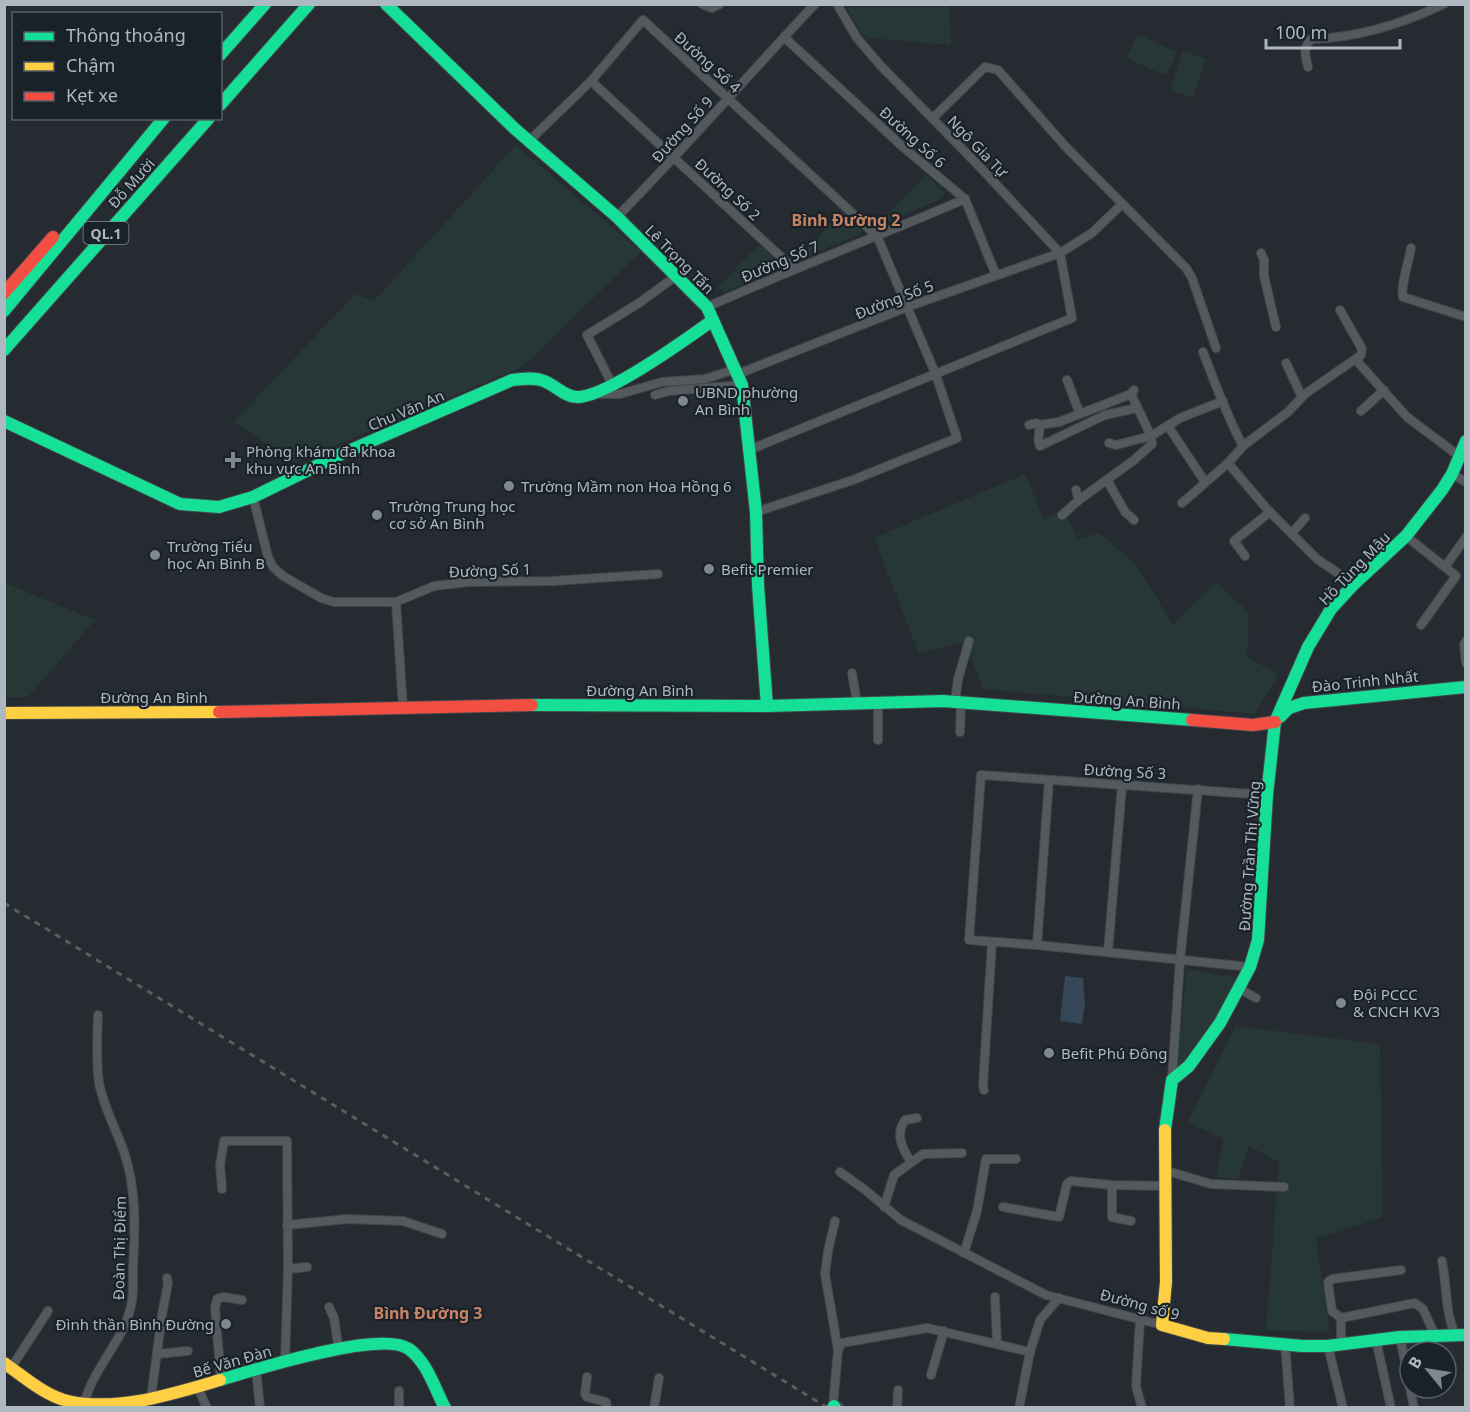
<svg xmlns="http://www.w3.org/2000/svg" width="1470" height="1412" viewBox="0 0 1470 1412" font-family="'Noto Sans',sans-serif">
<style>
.green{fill:#263736}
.water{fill:#364858}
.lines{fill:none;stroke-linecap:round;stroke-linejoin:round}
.street-casing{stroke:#42474b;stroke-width:10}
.fast-casing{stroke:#42474b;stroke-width:14}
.slow-casing{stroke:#42474b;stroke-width:14}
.jam-casing{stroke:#42474b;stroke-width:14}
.street{stroke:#54595e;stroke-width:8}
.fast{stroke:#16e098;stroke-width:12}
.slow{stroke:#ffcf43;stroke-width:12}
.jam{stroke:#f24e42;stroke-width:12}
.rail{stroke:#585d62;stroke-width:3;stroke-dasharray:6 6;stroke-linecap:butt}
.poi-dot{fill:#7e878e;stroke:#1a2229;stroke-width:2}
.labels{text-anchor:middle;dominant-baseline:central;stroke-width:4.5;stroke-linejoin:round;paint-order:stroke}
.shield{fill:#1a2229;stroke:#828b93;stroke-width:1.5}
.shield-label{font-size:14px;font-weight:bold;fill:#aeb8c1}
.street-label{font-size:15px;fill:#aeb8c1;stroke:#1a2229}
.poi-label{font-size:15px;fill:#aeb8c1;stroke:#1a2229;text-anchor:start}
.neighbourhood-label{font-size:16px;font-weight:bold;fill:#c78464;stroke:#1a2229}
</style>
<rect width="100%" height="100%" fill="#252b30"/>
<!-- green -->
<g class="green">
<path d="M845,5H949L951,45L868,38L862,35Z"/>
<path d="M1138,34L1177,52L1166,76L1127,58Z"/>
<path d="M1183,51L1206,59L1193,98L1170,90Z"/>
<path d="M516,145L641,252L522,367L294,463L234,422L355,294L374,301Z"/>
<path d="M926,175L944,192V195L940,199L884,224L882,221Z"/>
<path d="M844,210L863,227L861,234L805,257L802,254Z"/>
<path d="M759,244L776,260L774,270L724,293L719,287Z"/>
<path d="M1025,474L1044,519L1063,509L1078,539L1099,533L1136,564L1173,625L1216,583L1249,612L1247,656L1278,675L1255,714L983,689L965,641L919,654L874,538Z"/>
<path d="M5,583L95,620L28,697H5Z"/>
<path d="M1187,969L1239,978L1211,1029L1176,1071Z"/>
<path d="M1236,1026L1380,1044L1383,1217L1316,1239L1330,1332L1266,1330L1279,1162L1249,1146L1238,1179L1217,1177L1223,1139L1188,1122Z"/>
</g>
<!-- water -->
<path class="water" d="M1065,976L1083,978L1085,1003L1082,1024L1060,1021Z"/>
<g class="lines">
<defs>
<g id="street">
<path d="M702,4L712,8L720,4"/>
<path d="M784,37L903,147L965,199L996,275"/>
<path d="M1308,67C1305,56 1303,48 1311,39C1357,38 1402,24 1444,4"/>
<path d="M591,81L794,269"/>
<path d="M933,118L985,67L998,70L1066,147L1186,268L1192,278L1216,348"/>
<path d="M529,141L591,81L643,20L877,236L936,375L957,438L853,480L756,512"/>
<path d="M617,217C685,148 748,75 815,4"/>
<path d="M1411,248C1409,261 1400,287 1403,297L1466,317"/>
<path d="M1261,253L1264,260V276L1276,327"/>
<path d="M707,307C792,269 879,236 965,199"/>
<path d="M1203,352C1215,383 1227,417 1243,446L1228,463L1267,509L1317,559L1354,584"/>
<path d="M1356,360L1407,417L1459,456"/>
<path d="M1286,363L1302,397"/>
<path d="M738,374L907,307L1060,253L1092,233L1121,205"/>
<path d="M1067,380L1080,414"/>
<path d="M612,384L587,335L639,303L676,276"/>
<path d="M596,394H620L662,382L705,379L736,369"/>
<path d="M1131,394L1151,436L1180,418L1223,401"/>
<path d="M655,395L669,391L742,385"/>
<path d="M1361,411L1384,390"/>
<path d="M1029,425L1036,423L1039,425L1059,422L1131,394L1134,390"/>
<path d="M1039,425C1041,433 1036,438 1040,446L1105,415L1137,408"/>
<path d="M1168,426L1205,482"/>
<path d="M1243,446L1288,412L1305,394L1361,355L1362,349L1340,310"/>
<path d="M749,450L1072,318L1060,253L978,165L880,65L857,38L837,4"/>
<path d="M1452,474L1466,482"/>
<path d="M1107,480L1125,512L1134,520"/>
<path d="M1076,490L1079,500L1134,460L1152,444L1151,436L1116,445L1109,443"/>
<path d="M253,497L268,557L273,567L283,576L321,598L334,602H396"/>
<path d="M1182,503L1228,463"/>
<path d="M1062,515L1079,500"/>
<path d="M1292,533L1305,518"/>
<path d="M1406,536L1456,576L1421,625"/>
<path d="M1245,556L1234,541L1270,512"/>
<path d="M1445,567L1466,537"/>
<path d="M1466,641L1464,645L1466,663"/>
<path d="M852,673L857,703"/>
<path d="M955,702L958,679L969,641"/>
<path d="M403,708L396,602L434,586L468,582L553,581L658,574"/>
<path d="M960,732L961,702"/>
<path d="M878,740V703"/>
<path d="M1037,945L1049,780"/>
<path d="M1108,952L1122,785"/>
<path d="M1250,967L1037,945L969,940L981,775L1267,795"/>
<path d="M1240,989L1256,998"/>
<path d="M1172,1080L1180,960L1198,789"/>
<path d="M984,1090L983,1085L992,942"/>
<path d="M911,1162C902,1148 895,1135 905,1120L917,1118"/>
<path d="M1164,1170L1211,1184L1284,1187"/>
<path d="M840,1172L864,1189L901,1220L1046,1295L1162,1325"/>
<path d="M1112,1185V1217L1131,1221"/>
<path d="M222,1189L220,1165L224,1141H287L288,1269L285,1361"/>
<path d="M884,1207L894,1175L923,1154L962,1153"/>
<path d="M1003,1207L1059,1217L1067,1184L1071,1181L1112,1185L1164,1186"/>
<path d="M835,1221L828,1251L825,1274L838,1350"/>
<path d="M287,1225L347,1219L403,1221L442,1234"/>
<path d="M964,1253L977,1211L986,1159H1016"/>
<path d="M1442,1261C1447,1285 1445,1312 1455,1334"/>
<path d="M288,1269L307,1267"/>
<path d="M995,1297L997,1344"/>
<path d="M329,1307L334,1318L339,1351"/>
<path d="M1341,1318L1415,1303L1423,1309L1435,1335"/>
<path d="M1140,1320L1136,1386L1142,1408"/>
<path d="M1400,1337L1414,1408"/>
<path d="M1376,1340L1391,1408"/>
<path d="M1285,1344L1290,1408"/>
<path d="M1341,1345V1318L1332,1311L1328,1282L1332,1279L1401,1270"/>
<path d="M1328,1346L1343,1408"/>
<path d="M157,1354L188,1351"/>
<path d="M11,1368L48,1311"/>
<path d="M256,1369L260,1408"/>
<path d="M931,1375L944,1331"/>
<path d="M587,1377L585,1394L587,1397L606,1402L607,1408"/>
<path d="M221,1379L215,1308L217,1299L223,1297L242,1300"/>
<path d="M197,1386L207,1408"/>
<path d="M399,1391V1408"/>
<path d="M151,1398L162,1315L168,1283L167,1278"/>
<path d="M84,1404C93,1368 123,1342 131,1306C134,1294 133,1281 133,1269C135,1229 137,1190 124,1152C116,1129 104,1108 99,1083C96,1061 97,1037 98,1015"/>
<path d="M839,1407L833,1406L838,1350L842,1343L927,1328L1030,1352"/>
<path d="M654,1408L659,1378"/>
<path d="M897,1408L898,1390"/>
<path d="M1019,1408L1030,1352L1040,1320L1059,1298"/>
</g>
<g id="fast">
<path d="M386,4L515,129L617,217L707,307L742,385L756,512L758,585L767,706"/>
<path d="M220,55L265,4"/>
<path d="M220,105L309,4"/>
<path d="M4,311L164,118"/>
<path d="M4,350L209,118"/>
<path d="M4,421L180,504L219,507L253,497L337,456L512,380C523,379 534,377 544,381C555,385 565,397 577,397C605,398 688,338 713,320"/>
<path d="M532,705L767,706L943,701L1192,720"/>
<path d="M1280,717L1289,708L1304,703L1466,687"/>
<path d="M1165,1130L1172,1080L1189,1066L1220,1023L1250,967L1258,940L1267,795L1275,722L1308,647L1331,609L1354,584L1406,536L1442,490L1452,474L1466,441"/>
<path d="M1224,1339L1302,1346H1328L1400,1337L1466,1335"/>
<path d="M220,1380C254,1370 381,1329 409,1349C427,1362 435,1389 445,1408"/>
<path d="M833,1408L834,1406"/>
</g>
<g id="slow">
<path d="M4,713L219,712"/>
<path d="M1165,1130L1166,1282L1162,1325L1208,1338L1224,1339"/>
<path d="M4,1363C23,1376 45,1396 68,1401C118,1412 172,1394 220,1380"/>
</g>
<g id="jam">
<path d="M4,293L53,237"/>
<path d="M219,712L532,705"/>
<path d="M1192,720L1253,725L1275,722"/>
</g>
</defs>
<!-- street casing -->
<use href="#street" class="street-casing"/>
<!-- fast casing -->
<use href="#fast" class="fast-casing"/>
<!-- slow casing -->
<use href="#slow" class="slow-casing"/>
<!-- jam casing -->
<use href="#jam" class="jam-casing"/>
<!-- street -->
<use href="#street" class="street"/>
<!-- fast -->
<use href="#fast" class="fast"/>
<!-- slow -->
<use href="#slow" class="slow"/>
<!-- jam -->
<use href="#jam" class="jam"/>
<!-- rail -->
<path class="rail" d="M4,903L828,1408"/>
</g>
<!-- markers -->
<g class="poi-dot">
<circle cx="683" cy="401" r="6"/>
<path d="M230 451h6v6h6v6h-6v6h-6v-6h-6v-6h6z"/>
<circle cx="509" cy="486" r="6"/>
<circle cx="377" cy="515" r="6"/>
<circle cx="155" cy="555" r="6"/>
<circle cx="709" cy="569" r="6"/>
<circle cx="1341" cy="1003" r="6"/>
<circle cx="1049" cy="1053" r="6"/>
<circle cx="226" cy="1324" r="6"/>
</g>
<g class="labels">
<!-- shield labels -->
<rect class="shield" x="83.5" y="222" width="45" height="22" rx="4.5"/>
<g class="shield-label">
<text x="106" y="233">QL.1</text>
</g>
<!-- street labels -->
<g class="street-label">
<text transform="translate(708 62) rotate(42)">Đường Số 4</text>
<text transform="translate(682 129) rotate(-48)">Đường Số 9</text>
<text transform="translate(913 137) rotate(42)">Đường Số 6</text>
<text transform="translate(978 146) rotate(46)">Ngô Gia Tự</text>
<text transform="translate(131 183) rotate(-48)">Đỗ Mười</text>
<text transform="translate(728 189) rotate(43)">Đường Số 2</text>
<text transform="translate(680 259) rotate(45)">Lê Trọng Tấn</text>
<text transform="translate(780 261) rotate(-23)">Đường Số 7</text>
<text transform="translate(894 299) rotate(-21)">Đường Số 5</text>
<text transform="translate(406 410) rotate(-23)">Chu Văn An</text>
<text transform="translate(1354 568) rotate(-46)">Hồ Tùng Mậu</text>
<text transform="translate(490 570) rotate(-2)">Đường Số 1</text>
<text transform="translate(1365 681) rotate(-6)">Đào Trinh Nhất</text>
<text x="640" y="690">Đường An Bình</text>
<text x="154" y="697">Đường An Bình</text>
<text transform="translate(1127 700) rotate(4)">Đường An Bình</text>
<text transform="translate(1125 771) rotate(3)">Đường Số 3</text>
<text transform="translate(1249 856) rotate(-86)">Đường Trần Thị Vững</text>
<text transform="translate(119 1248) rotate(-89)">Đoàn Thị Điểm</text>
<text transform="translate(1140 1304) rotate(15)">Đường số 9</text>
<text transform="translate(232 1361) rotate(-16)">Bế Văn Đàn</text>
</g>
<!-- poi labels -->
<g class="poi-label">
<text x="695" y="392">UBND phường<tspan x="695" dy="17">An Bình</tspan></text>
<text x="246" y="451">Phòng khám đa khoa<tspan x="246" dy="17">khu vực An Bình</tspan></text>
<text x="521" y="486">Trường Mầm non Hoa Hồng 6</text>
<text x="389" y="506">Trường Trung học<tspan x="389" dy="17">cơ sở An Bình</tspan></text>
<text x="167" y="546">Trường Tiểu<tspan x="167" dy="17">học An Bình B</tspan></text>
<text x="721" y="569">Befit Premier</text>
<text x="1353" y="994">Đội PCCC<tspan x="1353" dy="17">&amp; CNCH KV3</tspan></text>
<text x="1061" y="1053">Befit Phú Đông</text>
<text x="214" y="1324" text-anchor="end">Đình thần Bình Đường</text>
</g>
<!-- neighbourhood labels -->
<g class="neighbourhood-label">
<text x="846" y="220">Bình Đường 2</text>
<text x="428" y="1313">Bình Đường 3</text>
</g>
</g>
<!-- border -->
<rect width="1470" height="1412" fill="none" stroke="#aeb8c1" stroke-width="12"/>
<!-- legend -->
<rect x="12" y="12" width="210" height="108" fill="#1a2229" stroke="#555e66" stroke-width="1.5"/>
<rect x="24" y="32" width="30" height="9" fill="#16e098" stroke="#555e66" stroke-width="1.5"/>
<text x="66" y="42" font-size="18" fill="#aeb8c1">Thông thoáng</text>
<rect x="24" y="62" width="30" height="9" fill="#ffcf43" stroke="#555e66" stroke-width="1.5"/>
<text x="66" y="72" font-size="18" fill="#aeb8c1">Chậm</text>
<rect x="24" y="92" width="30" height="9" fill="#f24e42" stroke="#555e66" stroke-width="1.5"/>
<text x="66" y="102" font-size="18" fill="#aeb8c1">Kẹt xe</text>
<!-- north arrow -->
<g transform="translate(1428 1370) rotate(300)"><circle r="28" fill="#1a2229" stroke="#555e66" stroke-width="1.5"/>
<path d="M0-4.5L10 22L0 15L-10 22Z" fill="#7e878e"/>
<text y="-9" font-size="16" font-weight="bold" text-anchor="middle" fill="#aeb8c1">B</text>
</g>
<!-- scale -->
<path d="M1266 39v9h134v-9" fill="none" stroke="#aeb8c1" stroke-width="3"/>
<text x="1275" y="39" font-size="18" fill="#aeb8c1" stroke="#1a2229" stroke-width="4.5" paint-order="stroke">100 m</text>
</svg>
